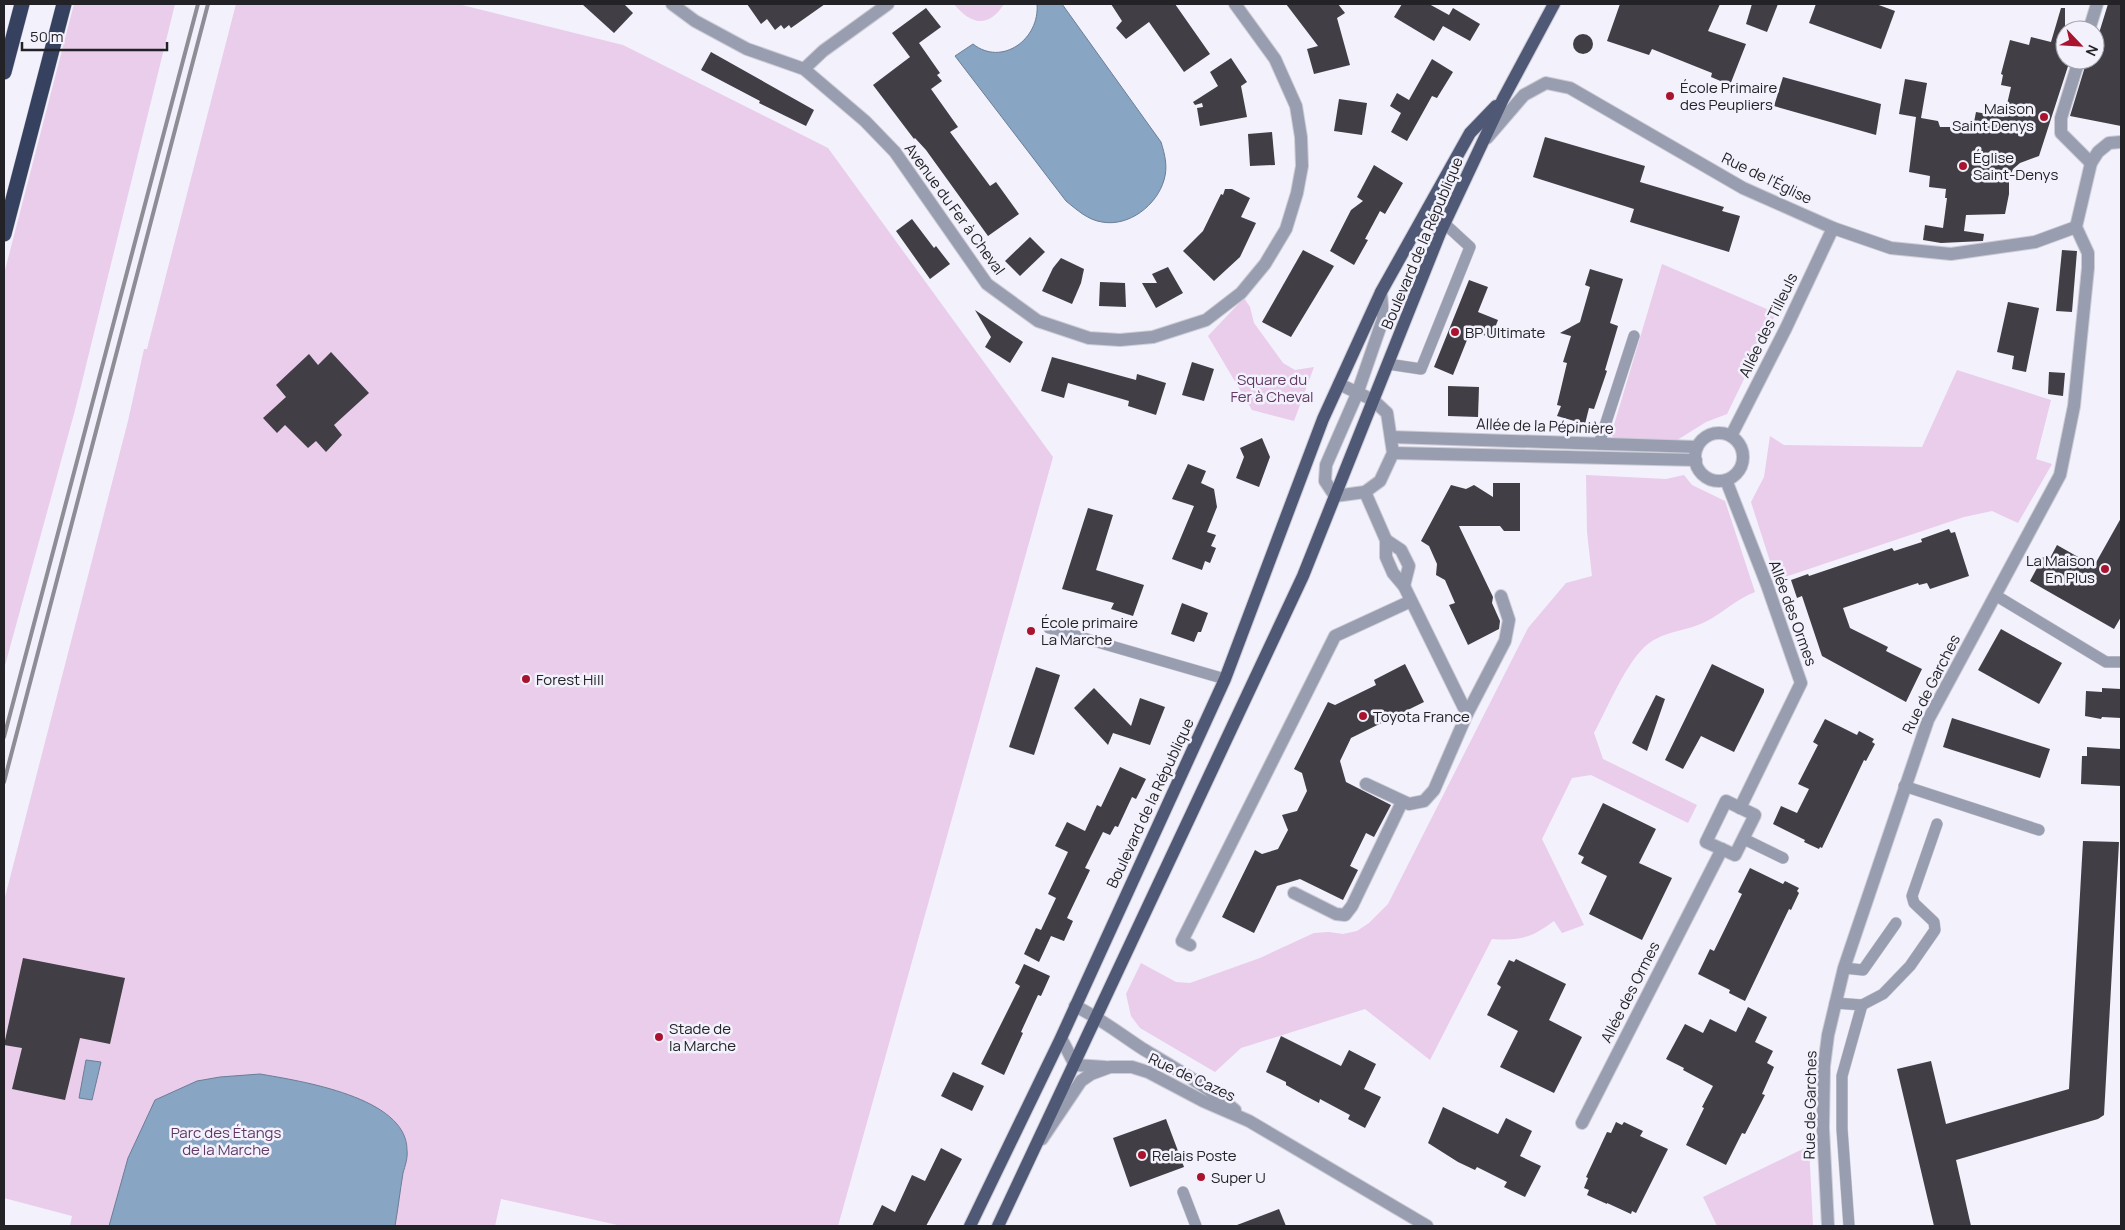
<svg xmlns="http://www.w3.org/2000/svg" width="2125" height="1230" viewBox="0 0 2125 1230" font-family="Manrope,sans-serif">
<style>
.green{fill:#eacceb}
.water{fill:#89a5c4;stroke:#6a7e95}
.building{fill:#413e45}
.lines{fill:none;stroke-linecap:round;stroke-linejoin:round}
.service-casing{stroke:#cdccd6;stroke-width:12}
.minor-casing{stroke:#cdccd6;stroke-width:14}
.tertiary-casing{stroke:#cdccd6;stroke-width:14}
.primary-casing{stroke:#cdccd6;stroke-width:14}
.motorway-casing{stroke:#cdccd6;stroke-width:16}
.service{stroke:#989eaf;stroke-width:11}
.minor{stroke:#989eaf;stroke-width:12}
.tertiary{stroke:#989eaf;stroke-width:12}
.primary{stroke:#4f5975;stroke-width:12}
.motorway{stroke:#364160;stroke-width:15}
.rail{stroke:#8e8d95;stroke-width:4}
.poi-dot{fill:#aa132d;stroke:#f2f1fc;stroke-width:2}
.labels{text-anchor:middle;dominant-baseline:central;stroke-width:5;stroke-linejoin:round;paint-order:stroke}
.poi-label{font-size:15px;fill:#232327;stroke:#f2f1fc;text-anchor:start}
.street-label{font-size:15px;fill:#232327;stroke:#f2f1fc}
.park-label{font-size:15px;fill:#613964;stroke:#f2f1fc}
</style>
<rect width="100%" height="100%" fill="#f2f1fc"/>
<!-- green -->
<g class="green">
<path d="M74,4H175L75,410L4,669V274Z"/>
<path d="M236,4H458L623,45L828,148L1053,457L838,1226H622L501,1199L495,1226H70L72,1216L4,1198V901L128,421L144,349H147Z"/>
<path d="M954,4H1004C988,29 970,24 954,4Z"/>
<path d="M1662,264L1776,313L1727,414L1706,422L1674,442L1616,440L1611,435Z"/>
<path d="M1244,298L1250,307L1254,323L1283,363L1295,370L1314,367L1294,421L1252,410L1208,336Z"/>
<path d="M1957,370L2051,400L2036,459L2052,464L2018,523L1992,511L1964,517L1776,580L1751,502L1764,477L1770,436L1784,445L1922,447Z"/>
<path d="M1586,475L1666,479L1684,475L1692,485L1725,501L1755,592C1736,599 1723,613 1705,622C1687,631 1664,631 1648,644C1627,660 1607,709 1594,733L1603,759L1697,805L1688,823L1591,775L1572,778L1542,839L1584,925L1562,933L1554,921C1531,938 1520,941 1492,939L1430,1060L1365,1009L1241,1048L1215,1072L1140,1028L1131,1016L1126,994L1141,963L1176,982L1190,983L1260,958L1314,933L1329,932L1343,934L1357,931L1369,923L1388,904L1528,628L1566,583L1592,576L1587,532Z"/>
<path d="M1809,1146L1813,1226H1717L1703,1197Z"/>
</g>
<!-- water -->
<g class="water">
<path d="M1037,4H1062L1161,142C1165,155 1168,167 1164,180C1157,205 1129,227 1102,222C1088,220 1077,210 1066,201L955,56L973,44C1002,67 1040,39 1037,4Z"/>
<path d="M86,1060L101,1062L92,1100L79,1098Z"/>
<path d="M260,1074C300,1081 407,1097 407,1150C408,1158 405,1166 403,1173C400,1191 398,1209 395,1226H109L128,1158L155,1100L197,1081L220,1077Z"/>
</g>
<!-- building -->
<g class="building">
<path d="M582,4H624L633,13L614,33Z"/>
<path d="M747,4H825L791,28L789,25L784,29L781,25L775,30L767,19L761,24Z"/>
<path d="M1111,4H1175L1210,54L1184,72L1149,22L1126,39L1116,28L1122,21Z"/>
<path d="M1286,4H1338L1345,13L1337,18L1350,65L1314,74L1307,49L1318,46Z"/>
<path d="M1402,4H1429L1449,15L1453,8L1480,24L1470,41L1443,26L1434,41L1394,17Z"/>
<path d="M1620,4H1720L1708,31L1746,44L1730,85L1711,77L1712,73L1652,49L1649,55L1607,41Z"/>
<path d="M1752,4H1778L1767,32L1746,24Z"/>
<path d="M1816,4H1876L1895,11L1881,49L1809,23Z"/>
<path d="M2108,4H2121V126L2070,116L2087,60H2095V46Z"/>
<path d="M926,8L941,27L919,43L940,73L937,75L942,81L931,89L958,127L950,132L990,186L996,182L1019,214L988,236L926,150L915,138L914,139L873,85L910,57L892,33Z"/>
<path d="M2061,8H2065V60H2070L2039,156L2020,163L2013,169L2009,178V194L2005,214L1966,215L1964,231L1984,234L1983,241L1941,243L1923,240L1925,225L1943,228L1947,198H1945L1946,189L1929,187L1930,176L1909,172L1916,117L1899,114L1905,79L1927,83L1921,118L1938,121L1940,127H1973L1976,112L2004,117L2011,87L2001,85L2003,75L2001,74L2010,40L2029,45L2031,37L2051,42Z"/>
<circle cx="1583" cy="44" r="10"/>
<path d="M711,52L814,110L806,126L759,103L760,101L701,70Z"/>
<path d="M1231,58L1247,82L1241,86L1247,117L1200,126L1197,108L1203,107L1202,103L1195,105L1193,102L1218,86L1210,72Z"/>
<path d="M1432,59L1453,72L1437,98L1432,96L1407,141L1391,132L1401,113L1390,106L1397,93L1409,100Z"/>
<path d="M1783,77L1881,104L1876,135L1774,106Z"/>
<path d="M1339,99L1367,103L1362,135L1334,131Z"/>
<path d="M1272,132L1275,165L1250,166L1248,134Z"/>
<path d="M1545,137L1645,166L1640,182L1724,207L1722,211L1740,216L1729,252L1630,222L1634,209L1533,177Z"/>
<path d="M1374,165L1403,183L1385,214L1380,211L1365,239L1368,240L1354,265L1330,251L1351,210L1363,201L1357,197Z"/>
<path d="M1225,189H1232L1250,198L1241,217L1256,223L1240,257L1214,281L1183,251L1203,231L1221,194L1223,195Z"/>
<path d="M912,219L934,248L936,246L950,264L930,279L896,231Z"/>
<path d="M1030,237L1045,252L1020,276L1005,261Z"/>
<path d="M1303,250L1334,266L1291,337L1262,322Z"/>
<path d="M2062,250L2077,251L2072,312L2056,311Z"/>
<path d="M1061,258L1084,269L1081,283L1072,304L1042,291L1053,268Z"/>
<path d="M1168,267L1183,293L1156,308L1142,283H1157L1152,274Z"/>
<path d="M1590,269L1623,279L1610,323L1618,326L1605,370L1607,371L1594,409L1589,408L1585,424L1557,416L1561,406L1557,405L1567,363L1563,362L1571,336L1560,333L1580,322L1590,287L1585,285Z"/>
<path d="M1469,280L1488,287L1478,312L1498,320L1491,338L1471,330L1453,375L1434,367Z"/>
<path d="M1100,282L1125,283L1126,307L1099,306Z"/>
<path d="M2008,302L2039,308L2026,372L2012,369L2014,356L1997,352Z"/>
<path d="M975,310L1023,342L1010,363L985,347L991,337Z"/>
<path d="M331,352L369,393L334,425L342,435L326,452L316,441L308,448L285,425L277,433L263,418L286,397L276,385L309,354L318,365Z"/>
<path d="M1052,357L1136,380L1137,374L1166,383L1156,415L1128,406L1129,401L1068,383L1064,398L1041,391Z"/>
<path d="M1192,362L1214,369L1204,401L1182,395Z"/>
<path d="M2049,372L2065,373L2063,396L2048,394Z"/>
<path d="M1448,386L1479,387L1478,417L1448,416Z"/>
<path d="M1262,438L1270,457L1259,487L1236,478L1244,457L1240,448Z"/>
<path d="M1188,464L1206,471L1201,483L1214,489L1217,507L1207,532L1216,535L1211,546L1216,548L1210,563L1205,561L1202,570L1172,559L1194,506L1172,499Z"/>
<path d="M1493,483H1520V531H1504L1500,526H1459L1493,597L1492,603L1500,621L1499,629L1468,645L1449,605L1455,603L1445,580L1436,575L1437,564L1429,546L1421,541L1451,485L1466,489L1474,485L1493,497Z"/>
<path d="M1088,508L1113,515L1096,570L1144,585L1133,616L1111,609L1114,603L1062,589Z"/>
<path d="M2121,518V617L2114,629L2030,581L2043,557L2049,560L2057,545L2094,566Z"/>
<path d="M1949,529L1951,533L1955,532L1969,576L1930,589L1927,583L1919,585L1918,583L1843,608L1850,628L1888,647L1886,651L1922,669L1906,702L1822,656L1802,596L1797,598L1791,580L1808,574L1809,576L1892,548L1894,551L1922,542L1921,539Z"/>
<path d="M1182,603L1208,613L1201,632H1198L1194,642L1171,634Z"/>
<path d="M2001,629L2062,663L2039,704L1978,670Z"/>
<path d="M1405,664L1424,702L1351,738L1340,761L1346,782L1391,805L1374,837L1366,833L1350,866L1358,870L1343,900L1300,879L1277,886L1254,933L1222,917L1255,850L1262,854L1278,849L1288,830L1282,815L1297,811L1307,791L1302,773L1294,769L1328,702L1335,705L1376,685L1374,680Z"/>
<path d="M1712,664L1764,689V692L1734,752L1701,736L1683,769L1665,760Z"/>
<path d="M1036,667L1060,675L1034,755L1009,747Z"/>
<path d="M1094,688L1131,726L1140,698L1165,707L1150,745L1113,733L1108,745L1074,708Z"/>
<path d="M2102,688L2121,689V718L2102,717L2101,719L2085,716L2086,691L2102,692Z"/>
<path d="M1656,695L1665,699L1647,751L1632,743Z"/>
<path d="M1952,718L2050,749L2040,778L1943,747Z"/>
<path d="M1825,719L1857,735L1859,731L1874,739L1872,742L1875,744L1866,761L1864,760L1822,848L1820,847L1819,849L1804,842L1805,840L1773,824L1781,806L1797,813L1809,789L1798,784L1818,745L1813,742Z"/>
<path d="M2087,747L2121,749V786L2081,784L2082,756H2087Z"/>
<path d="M1120,767L1146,779L1136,799L1132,797L1118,827L1115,826L1110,835L1103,832L1085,868L1090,870L1067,918L1073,921L1064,941L1051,936L1039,962L1024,954L1036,928L1041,930L1056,898L1048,894L1068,852L1055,846L1067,822L1085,831L1097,805L1101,807Z"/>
<path d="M1603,803L1656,829L1639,863L1672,878L1642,940L1589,914L1607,876L1581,863L1584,857L1578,854Z"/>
<path d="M2083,841L2119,842L2104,1115L2098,1119L1956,1160L1971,1226H1934L1897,1069L1931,1061L1946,1124L2069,1089Z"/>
<path d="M1750,868L1783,884L1785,881L1799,888L1797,891L1799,893L1791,910L1789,909L1745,1001L1729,993L1730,990L1698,974L1710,949L1714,951L1742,894L1738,892Z"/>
<path d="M23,958L125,978L110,1044L80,1038L65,1100L12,1089L22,1048L4,1045Z"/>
<path d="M1516,959L1566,984L1549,1020L1582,1037L1554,1093L1500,1067L1518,1031L1487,1015L1501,987L1497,984L1509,960L1514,962Z"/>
<path d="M1024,964L1050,976L1041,996L1038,995L1021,1032L1023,1033L1004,1075L981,1064L1020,986L1015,983Z"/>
<path d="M1748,1007L1767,1017L1755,1042L1773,1051L1767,1063L1774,1067L1762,1094L1765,1095L1745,1134L1742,1133L1726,1165L1686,1145L1704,1108L1702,1107L1713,1086L1683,1070L1684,1068L1666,1059L1685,1024L1703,1033L1710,1019L1736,1032Z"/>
<path d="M1281,1036L1341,1066L1349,1050L1376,1064L1364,1089L1381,1097L1365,1128L1348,1119L1350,1115L1320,1099L1319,1103L1302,1094L1286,1085V1082L1266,1072Z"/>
<path d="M953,1072L984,1086L972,1111L941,1096Z"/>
<path d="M1443,1107L1498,1134L1506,1118L1532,1131L1520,1156L1541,1166L1525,1197L1504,1187L1507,1182L1477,1167L1475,1170L1458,1162L1428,1143Z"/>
<path d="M1166,1119L1184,1167L1130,1187L1113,1138Z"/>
<path d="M1616,1122L1622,1125L1624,1122L1643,1131L1640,1136L1668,1149L1636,1213L1632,1211L1631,1214L1607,1203V1204L1587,1195L1589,1190L1584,1188L1588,1178L1586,1177L1607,1132L1611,1133Z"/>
<path d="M941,1148L962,1159L926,1226H872L882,1205L895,1212L912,1175L925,1181Z"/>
<path d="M1279,1209L1286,1226H1237V1225Z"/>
</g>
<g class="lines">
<defs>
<g id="service">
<path d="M1388,364L1421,369L1470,247L1445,224"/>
<path d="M1599,444L1634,336"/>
<path d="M1995,595L2106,662H2121"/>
<path d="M1049,628L1225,679"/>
<path d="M1904,786L2039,830"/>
<path d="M1744,839L1783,858"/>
<path d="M1844,968L1863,970L1896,923"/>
<path d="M1835,1003L1862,1005L1842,1076V1129L1849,1226"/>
<path d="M1862,1005L1883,994L1910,966L1935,930L1934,922L1914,903L1912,896L1937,824"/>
<path d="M1183,1192L1196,1226"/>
</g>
<g id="minor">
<path d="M672,4L695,21L747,49L804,69L865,121L895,152L987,284L1038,321L1089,338L1120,340L1153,337L1206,320L1241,293L1265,264L1286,229L1297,193L1302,166L1301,137L1296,106L1275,59L1235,4"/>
<path d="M2089,30L2097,4"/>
<path d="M2079,60L2061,118V133L2091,163"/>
<path d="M804,69L823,51L888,4"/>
<path d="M1487,138L1524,95L1546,83L1570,88L1743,188L1833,228L1891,248L1951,254L2035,242L2076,227"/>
<path d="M1339,384L1373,400L1387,413L1393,453L1380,481L1365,492L1335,496L1325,481L1326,465L1357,394L1383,319L1381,292"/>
<circle cx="1719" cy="457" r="24"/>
<path d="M1731,436L1786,328L1833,228"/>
<path d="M1391,437L1697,447"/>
<path d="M1393,453L1696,460"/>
<path d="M1726,480L1767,585L1801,683L1740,808"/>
<path d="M1365,492L1386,540V557L1393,573L1404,586L1467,714L1434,790L1424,801L1409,804L1366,784"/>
<path d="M1386,540L1401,550L1409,566L1404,586"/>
<path d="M1467,714L1505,641L1509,620L1501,596"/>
<path d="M1726,801L1755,815L1735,855L1706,842Z"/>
<path d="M1294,893L1336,914L1345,915L1352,906L1402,802"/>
<path d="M1190,945L1182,941L1335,636L1411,601"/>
<path d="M1582,1123L1722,849"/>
<path d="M1828,1226L1823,1128L1824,1066L1828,1035L1844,968L1928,720L2060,475L2074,406L2088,268V253L2076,227L2091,163L2098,152L2109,143L2121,142"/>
</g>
<g id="tertiary">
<path d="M1075,1006C1100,1018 1120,1034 1143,1049C1175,1068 1206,1086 1235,1110"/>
<path d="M1061,1038L1075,1065L1105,1067"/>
<path d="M1042,1139L1081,1081L1091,1074L1110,1067H1132L1148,1072L1203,1101L1249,1121L1427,1226"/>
</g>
<g id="primary">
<path d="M970,1226L1061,1038L1225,679L1323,419L1381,292L1470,133L1496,106"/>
<path d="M998,1226L1303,576L1440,233L1503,99L1554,4"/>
</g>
<g id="motorway">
<path d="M4,72L22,4"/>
<path d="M4,234L64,4"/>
</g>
</defs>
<!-- service casing -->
<use href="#service" class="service-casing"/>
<!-- minor casing -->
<use href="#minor" class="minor-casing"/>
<!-- tertiary casing -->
<use href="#tertiary" class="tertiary-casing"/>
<!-- primary casing -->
<use href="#primary" class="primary-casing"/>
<!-- motorway casing -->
<use href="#motorway" class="motorway-casing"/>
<!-- service -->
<use href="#service" class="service"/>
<!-- minor -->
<use href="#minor" class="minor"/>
<!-- tertiary -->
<use href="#tertiary" class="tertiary"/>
<!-- primary -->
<use href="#primary" class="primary"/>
<!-- motorway -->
<use href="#motorway" class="motorway"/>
<!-- rail -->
<g class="rail">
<path d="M4,737L198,4"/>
<path d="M4,782L208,4"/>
</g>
</g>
<!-- markers -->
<g class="poi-dot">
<circle cx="1670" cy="96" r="5"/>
<circle cx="2044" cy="117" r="5"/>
<circle cx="1963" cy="166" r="5"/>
<circle cx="1455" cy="332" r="5"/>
<circle cx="2105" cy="569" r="5"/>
<circle cx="1031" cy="631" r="5"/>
<circle cx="526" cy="679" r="5"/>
<circle cx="1363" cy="716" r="5"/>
<circle cx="659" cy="1037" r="5"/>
<circle cx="1142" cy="1155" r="5"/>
<circle cx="1201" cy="1177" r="5"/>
</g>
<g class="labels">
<!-- poi labels -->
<g class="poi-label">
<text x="1680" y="87">École Primaire<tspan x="1680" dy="17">des Peupliers</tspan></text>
<text x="2034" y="108" text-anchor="end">Maison<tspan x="2034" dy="17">Saint Denys</tspan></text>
<text x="1973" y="157">Église<tspan x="1973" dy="17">Saint-Denys</tspan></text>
<text x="1465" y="332">BP Ultimate</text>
<text x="2095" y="560" text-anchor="end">La Maison<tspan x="2095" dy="17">En Plus</tspan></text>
<text x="1041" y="622">École primaire<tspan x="1041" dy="17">La Marche</tspan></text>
<text x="536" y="679">Forest Hill</text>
<text x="1373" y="716">Toyota France</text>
<text x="669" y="1028">Stade de<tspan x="669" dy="17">la Marche</tspan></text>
<text x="1152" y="1155">Relais Poste</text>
<text x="1211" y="1177">Super U</text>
</g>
<!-- street labels -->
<g class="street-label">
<text transform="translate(1767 178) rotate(26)">Rue de l'Église</text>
<text transform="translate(955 209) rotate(54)">Avenue du Fer à Cheval</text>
<text transform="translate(1422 243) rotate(-67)">Boulevard de la République</text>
<text transform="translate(1768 325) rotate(-64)">Allée des Tilleuls</text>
<text transform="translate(1545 426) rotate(2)">Allée de la Pépinière</text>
<text transform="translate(1793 613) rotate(70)">Allée des Ormes</text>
<text transform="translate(1931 684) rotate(-63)">Rue de Garches</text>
<text transform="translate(1150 803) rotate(-65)">Boulevard de la République</text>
<text transform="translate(1630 992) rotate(-63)">Allée des Ormes</text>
<text transform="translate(1192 1077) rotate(25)">Rue de Cazes</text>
<text transform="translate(1810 1105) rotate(-89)">Rue de Garches</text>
</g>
<!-- park labels -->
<g class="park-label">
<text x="1272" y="379">Square du<tspan x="1272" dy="17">Fer à Cheval</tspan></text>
<text x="226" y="1132">Parc des Étangs<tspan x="226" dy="17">de la Marche</tspan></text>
</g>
</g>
<!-- border -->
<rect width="2125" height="1230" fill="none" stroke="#232327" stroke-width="10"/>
<!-- north arrow -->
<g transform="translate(2080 45) rotate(115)"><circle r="24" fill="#f2f1fc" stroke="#9f9fa7"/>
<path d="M0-4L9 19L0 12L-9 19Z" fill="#aa132d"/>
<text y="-8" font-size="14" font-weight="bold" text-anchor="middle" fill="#232327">N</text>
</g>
<!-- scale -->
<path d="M22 42v8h145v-8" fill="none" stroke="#232327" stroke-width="2.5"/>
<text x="30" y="42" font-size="15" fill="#232327" stroke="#f2f1fc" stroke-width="4" paint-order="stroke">50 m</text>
</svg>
